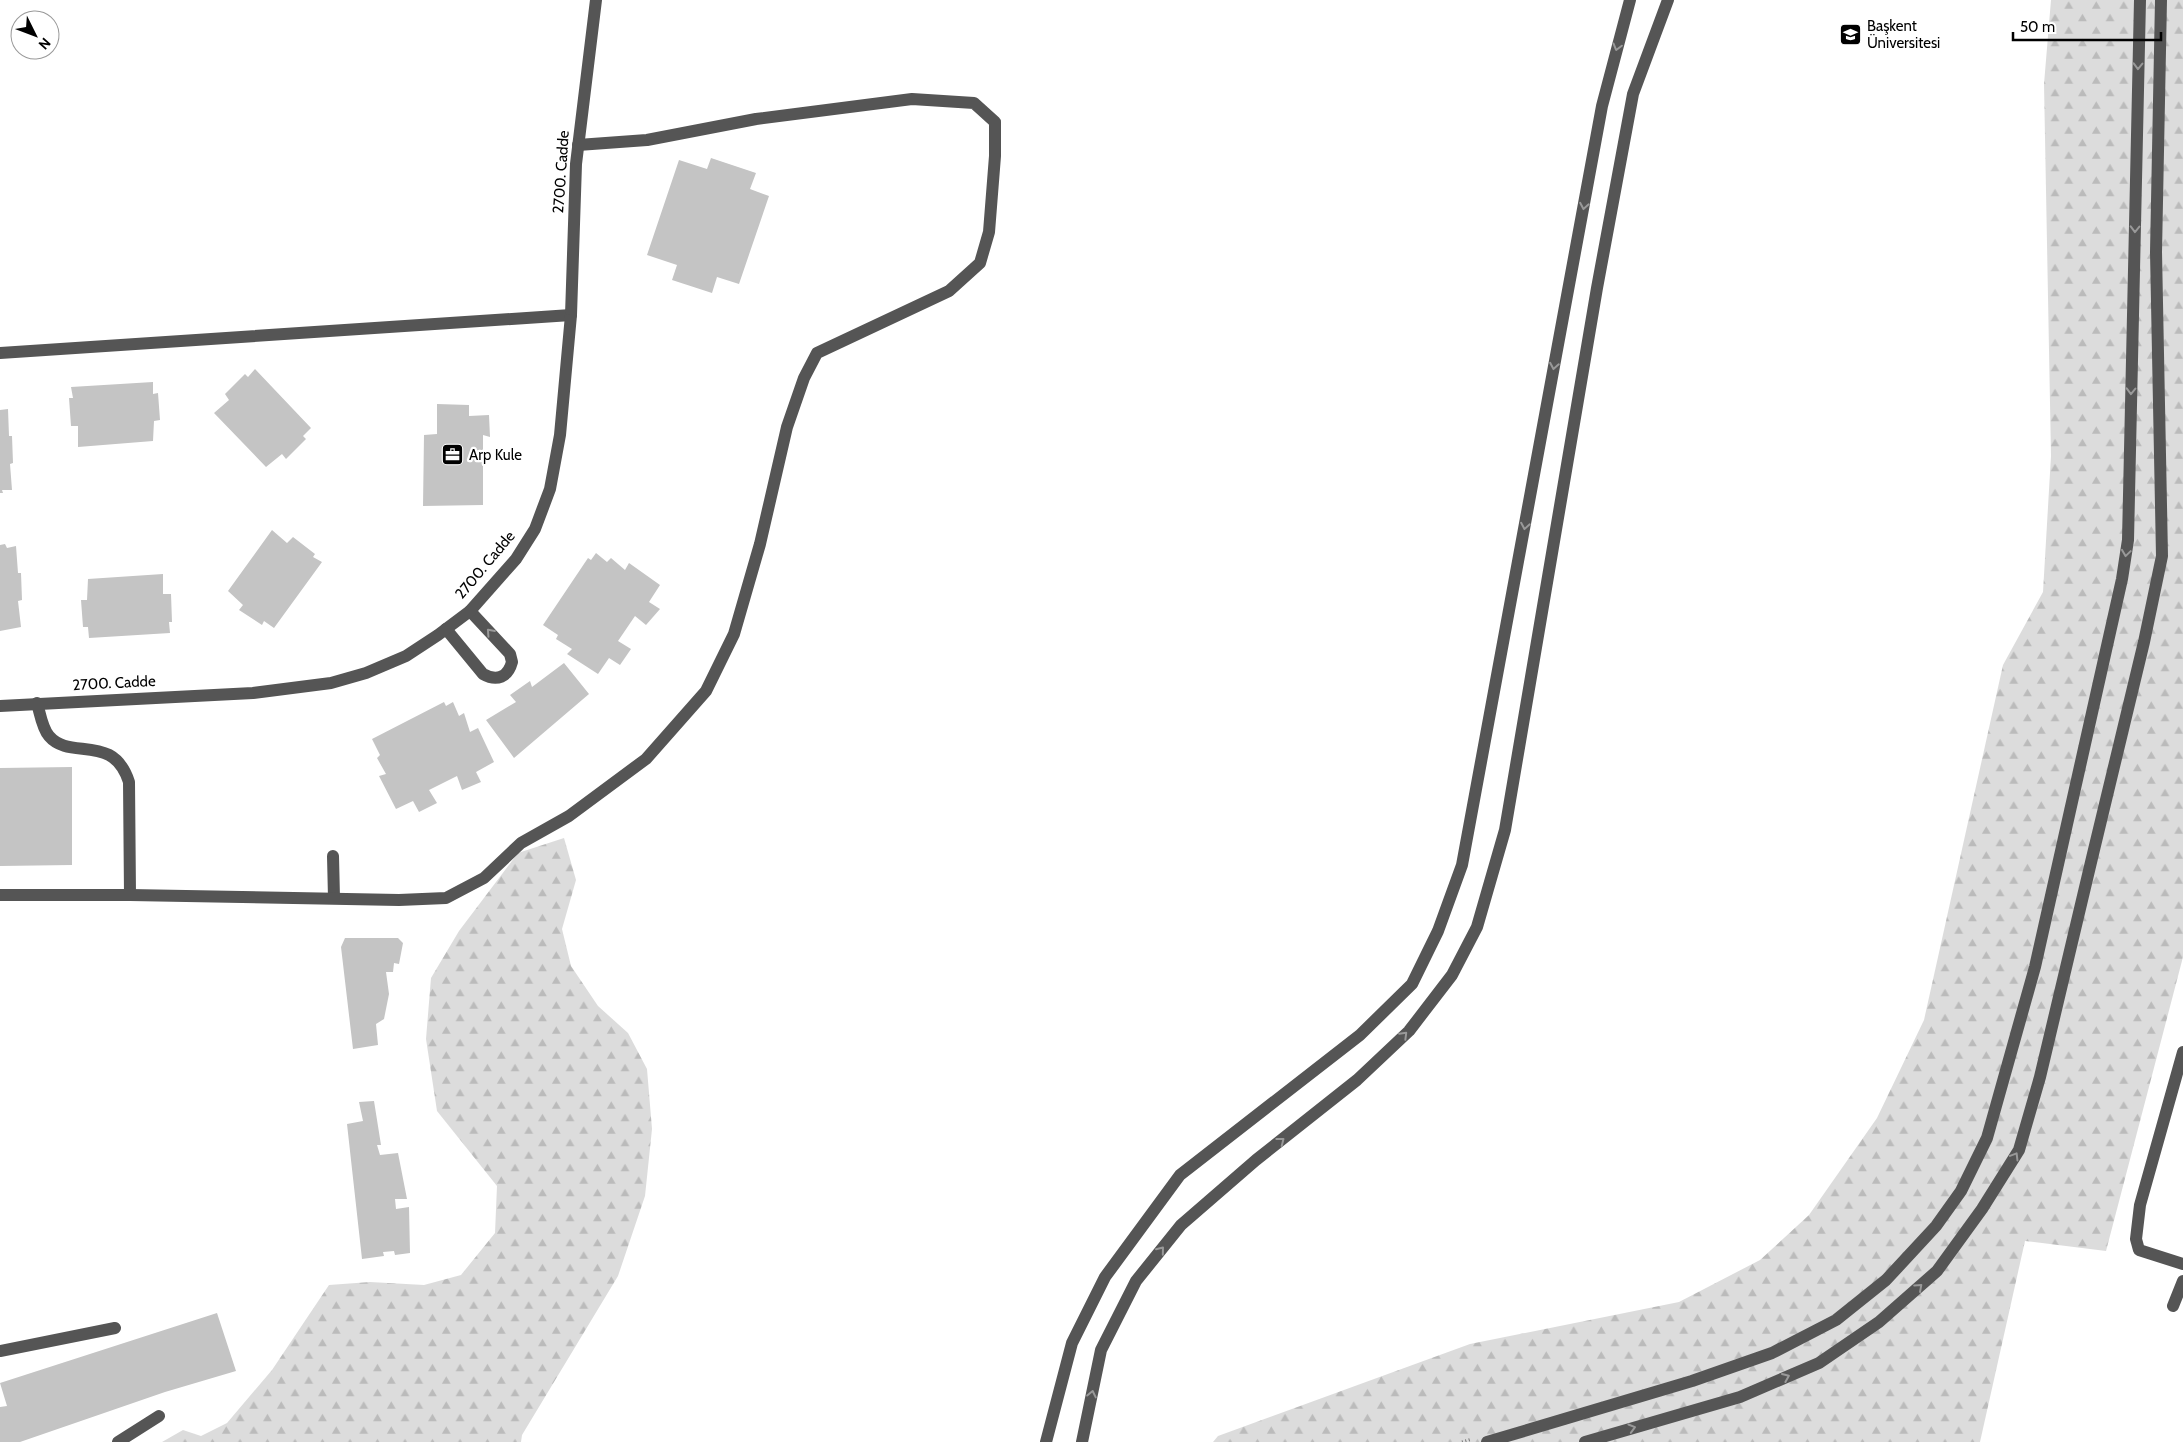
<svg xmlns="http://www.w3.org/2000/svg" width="2183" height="1442" viewBox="0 0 2183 1442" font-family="Cabin,sans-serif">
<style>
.forest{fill:url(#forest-firs)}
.building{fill:#c4c4c4}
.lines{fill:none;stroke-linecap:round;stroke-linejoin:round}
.path{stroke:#777;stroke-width:3;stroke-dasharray:1 2.5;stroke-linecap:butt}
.minor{stroke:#555;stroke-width:12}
.oneway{stroke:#999}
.labels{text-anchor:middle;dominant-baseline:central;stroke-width:4.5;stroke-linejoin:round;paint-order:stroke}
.poi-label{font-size:15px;fill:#000;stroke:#fff;text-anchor:start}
.street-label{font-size:15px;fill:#000;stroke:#fff}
</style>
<defs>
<pattern id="forest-firs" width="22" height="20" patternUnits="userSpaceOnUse" patternTransform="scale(1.25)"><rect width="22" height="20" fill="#dcdcdc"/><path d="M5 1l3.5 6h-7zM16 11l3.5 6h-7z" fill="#bbb"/></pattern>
</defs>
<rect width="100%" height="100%" fill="#fff"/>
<!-- forest -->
<g class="forest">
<path d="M2051,0H2183V957L2106,1251L2025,1241L1980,1442H1213L1218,1436L1470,1344L1679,1302L1760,1260L1809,1215L1877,1118L1924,1020L2003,665L2043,592L2051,456L2044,84Z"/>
<path d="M564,838L576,880L562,929L571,966L598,1006L628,1033L647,1069L652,1129L645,1196L618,1276L522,1435L521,1442H162L183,1430L201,1436L227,1423L272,1370L329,1285L370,1282L424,1285L461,1275L495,1233L497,1186L437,1111L426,1039L431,978L459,931L518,853Z"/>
</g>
<!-- building -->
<g class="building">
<path d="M711,158L756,173L750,189L769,196L739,284L717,277L712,293L672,280L677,265L647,255L679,160L707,169Z"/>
<path d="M255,369L311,428L303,436L306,439L286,459L282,454L266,467L214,413L229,400L225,394L245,374L248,377Z"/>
<path d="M153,382V394L158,393L160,420L154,421L153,441L78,447V426H71L69,398H73L71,387Z"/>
<path d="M437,404L469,405V416L489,415L490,437L483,435V505L423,506L424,435L437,434Z"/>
<path d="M8,409L9,436H12L13,463L10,464L12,490H2L3,493H0V410Z"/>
<path d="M272,530L287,543L293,537L315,554L313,557L322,562L274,628L264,621L262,625L239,610L243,605L228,591Z"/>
<path d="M5,544L7,548L16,546L18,573H21L22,600L18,601L21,627L0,631V545Z"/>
<path d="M596,553L607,562L611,558L625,570L629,563L660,585L649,602L660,609L646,625L635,616L618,641L631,649L620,665L609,658L598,674L567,654L572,649L556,639L558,635L543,625L588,558L591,560Z"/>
<path d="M163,574V594H171L172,622H169L170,633L89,638L88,627H83L81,600H87L88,579Z"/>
<path d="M564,663L589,694L514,758L486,720L516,702L510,695L530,681L532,687Z"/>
<path d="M444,702L446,706L453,702L459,716L464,713L470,732L478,728L494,762L476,772L481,782L462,790L457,776L429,790L437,803L419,812L413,801L396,809L379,776L386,774L377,758L380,755L372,739Z"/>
<path d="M72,767V865L0,866V768Z"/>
<path d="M345,938H398L403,943L399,964L394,963L393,972H386L389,994L384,1019L376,1024L378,1045L353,1049L341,947Z"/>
<path d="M374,1101L381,1145H377L380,1155L398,1153L407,1199H395L396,1209L409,1207L410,1253L395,1255L394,1251L383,1252L384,1256L362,1259L347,1124L363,1121L359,1102Z"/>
<path d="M217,1313L236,1371L165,1392L20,1442H0V1407L7,1406L0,1383Z"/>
</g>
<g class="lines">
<!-- path -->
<path class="path" d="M1462,1442L1472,1439"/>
<!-- minor -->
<g class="minor">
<path d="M0,353L571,315"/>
<path d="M446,629L483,674C497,682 508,677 512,662L510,654L470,611"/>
<path d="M37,703C40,713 42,728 49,736C70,761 113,732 129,782L130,895"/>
<path d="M0,706L253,693L331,683L366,673L406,656L438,635L470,611L516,559L535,529L550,489L560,435L571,315L576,164L596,0"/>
<path d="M333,856L334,898"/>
<path d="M0,895H130L399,900L446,898L484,878L521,843L569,816L646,759L706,691L734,634L760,544L787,427L804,378L817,353L949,291L980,263L989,232L995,156V122L974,103L912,99L756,119L647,140L578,145"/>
<path d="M2183,1052L2140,1205L2136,1239L2139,1250L2183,1264"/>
<path d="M2173,1306L2183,1281"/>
<path d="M0,1351L115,1328"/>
<path d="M118,1442L159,1416"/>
<path d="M1046,1442L1072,1343L1105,1277L1180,1175L1360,1035L1412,984L1438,931L1462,865L1602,106L1630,0"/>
<path d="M1082,1442L1101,1350L1136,1281L1181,1225L1256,1160L1357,1080L1409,1031L1452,975L1477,927L1505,830L1597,288L1633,94L1668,0"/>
<path d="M1487,1442L1692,1381L1772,1353L1836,1320L1886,1280L1936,1226L1961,1191L1987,1138L2035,967L2122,579L2128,540L2140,0"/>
<path d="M1585,1442L1740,1397L1819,1363L1879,1322L1937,1271L1982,1209L2019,1150L2040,1077L2092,858L2144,642L2162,556L2156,252L2161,0"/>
</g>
</g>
<!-- one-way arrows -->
<defs><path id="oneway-chevron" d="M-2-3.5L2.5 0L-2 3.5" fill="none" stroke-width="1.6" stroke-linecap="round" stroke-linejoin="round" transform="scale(1.25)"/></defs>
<g class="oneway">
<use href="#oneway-chevron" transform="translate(1617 47) rotate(105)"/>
<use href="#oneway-chevron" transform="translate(2138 66) rotate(91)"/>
<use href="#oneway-chevron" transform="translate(1584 206) rotate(100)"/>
<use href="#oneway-chevron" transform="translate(2135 229) rotate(91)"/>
<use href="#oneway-chevron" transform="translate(1554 366) rotate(100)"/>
<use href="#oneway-chevron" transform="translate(2131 391) rotate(91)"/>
<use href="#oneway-chevron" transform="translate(1525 526) rotate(100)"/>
<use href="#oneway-chevron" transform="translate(2126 553) rotate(98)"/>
<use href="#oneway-chevron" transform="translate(490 632) rotate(-132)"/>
<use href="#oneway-chevron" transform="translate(1404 1035) rotate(-45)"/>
<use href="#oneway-chevron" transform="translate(1281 1141) rotate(-38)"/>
<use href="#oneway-chevron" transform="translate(2015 1156) rotate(-59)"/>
<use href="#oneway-chevron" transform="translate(1161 1250) rotate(-51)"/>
<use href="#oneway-chevron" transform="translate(1919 1287) rotate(-42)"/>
<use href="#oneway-chevron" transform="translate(1786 1377) rotate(-23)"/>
<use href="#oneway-chevron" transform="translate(1092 1394) rotate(-78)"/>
<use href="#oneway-chevron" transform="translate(1632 1428) rotate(-16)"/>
</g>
<!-- icons -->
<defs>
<symbol id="university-square" viewBox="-11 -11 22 22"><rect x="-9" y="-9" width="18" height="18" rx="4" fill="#000" stroke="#fff"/><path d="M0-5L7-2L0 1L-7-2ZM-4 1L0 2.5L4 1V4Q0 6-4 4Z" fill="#fff"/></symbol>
<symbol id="office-square" viewBox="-11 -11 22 22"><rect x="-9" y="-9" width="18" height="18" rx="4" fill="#000" stroke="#fff"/><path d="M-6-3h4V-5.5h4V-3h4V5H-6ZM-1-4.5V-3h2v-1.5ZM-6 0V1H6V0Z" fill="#fff"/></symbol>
</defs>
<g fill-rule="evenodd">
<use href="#university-square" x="1838" y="22" width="25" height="25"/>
<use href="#office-square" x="440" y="442" width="25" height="25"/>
</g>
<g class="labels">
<!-- poi labels -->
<g class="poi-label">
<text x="1867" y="26">Başkent<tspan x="1867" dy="17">Üniversitesi</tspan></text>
<text x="469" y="455">Arp Kule</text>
</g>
<!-- street labels -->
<g class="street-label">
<text transform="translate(561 172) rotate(-86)">2700. Cadde</text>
<text transform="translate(485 565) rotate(-50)">2700. Cadde</text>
<text transform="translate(114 683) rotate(-3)">2700. Cadde</text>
</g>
</g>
<!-- north arrow -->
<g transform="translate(35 35) rotate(132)"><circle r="24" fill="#ffffff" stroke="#999999"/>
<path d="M0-4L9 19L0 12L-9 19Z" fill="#000000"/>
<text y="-8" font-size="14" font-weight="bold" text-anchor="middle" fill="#000000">N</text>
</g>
<!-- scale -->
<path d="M2013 32v8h148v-8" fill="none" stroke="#000000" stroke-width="2.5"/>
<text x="2020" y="32" font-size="15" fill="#000000" stroke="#ffffff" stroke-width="4" paint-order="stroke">50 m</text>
</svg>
